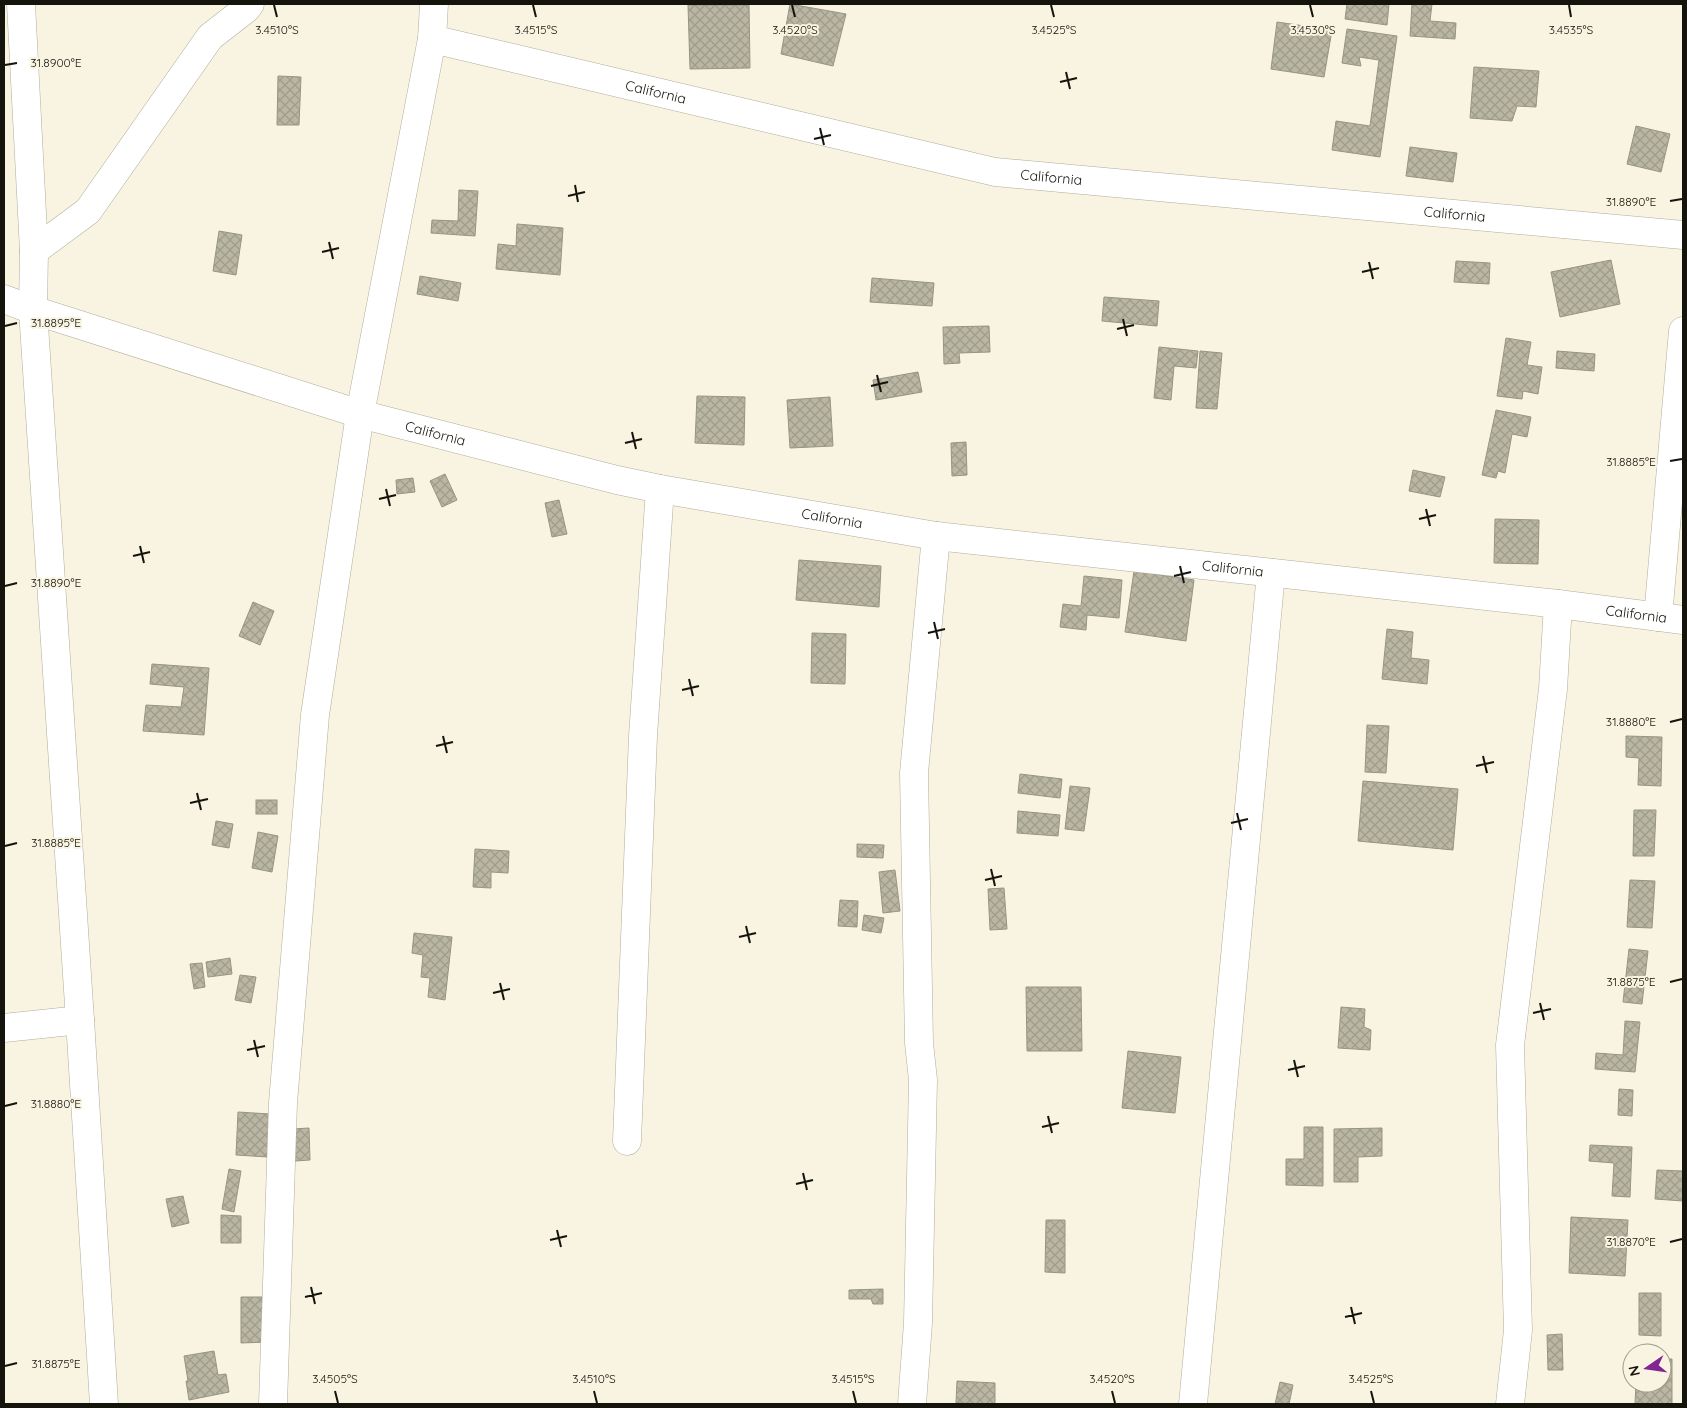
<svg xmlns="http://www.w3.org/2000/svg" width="1687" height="1408" viewBox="0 0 1687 1408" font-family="Quicksand,sans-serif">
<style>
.building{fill:url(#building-cross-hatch);stroke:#989483}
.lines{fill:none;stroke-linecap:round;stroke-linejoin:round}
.minor-casing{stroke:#b1ad9b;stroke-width:29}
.minor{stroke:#fff;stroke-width:28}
.ticks{fill:none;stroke:#14130c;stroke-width:2}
.labels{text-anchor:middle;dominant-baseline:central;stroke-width:4;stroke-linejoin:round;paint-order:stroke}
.street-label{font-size:14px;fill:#14130c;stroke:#f8f4e1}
.ticks-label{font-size:12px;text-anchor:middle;fill:#14130c;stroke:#f8f4e1;stroke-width:4;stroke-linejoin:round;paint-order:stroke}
</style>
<defs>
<pattern id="building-cross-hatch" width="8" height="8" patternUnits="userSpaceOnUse" patternTransform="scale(1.25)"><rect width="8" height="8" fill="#bab6a4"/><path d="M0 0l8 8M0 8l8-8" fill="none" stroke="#9f9c8c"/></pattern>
</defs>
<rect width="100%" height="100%" fill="#f8f4e1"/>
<!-- building -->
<g class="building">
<path d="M790,4L846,14L833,66L781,54Z"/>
<path d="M1347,4H1389L1387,25L1345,19Z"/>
<path d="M1412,4H1432L1430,21L1456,23L1455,39L1410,36Z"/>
<path d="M688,5H749L750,68L690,69Z"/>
<path d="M1277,22L1332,30L1324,77L1271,69Z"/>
<path d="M1347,29L1397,36L1380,157L1332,150L1336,121L1370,126L1379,60L1359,57L1361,66L1342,63Z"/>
<path d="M1474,67L1539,71L1536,107L1517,106L1512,121L1470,118Z"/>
<path d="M278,76L301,77L299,125H277Z"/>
<path d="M1636,126L1670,134L1661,172L1627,164Z"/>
<path d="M1410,147L1457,153L1453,182L1406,176Z"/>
<path d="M459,190L478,191L475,236L431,233L432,220L458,221Z"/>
<path d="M517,224L563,228L560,275L496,269L498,244L516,246Z"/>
<path d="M219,231L242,235L236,275L213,271Z"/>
<path d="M1611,260L1620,304L1560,317L1551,272Z"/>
<path d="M1456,261L1490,263L1489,284L1454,282Z"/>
<path d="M420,276L461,283L458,301L417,294Z"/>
<path d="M872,278L934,283L932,306L870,302Z"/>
<path d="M1104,297L1159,301L1157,326L1102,321Z"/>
<path d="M989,326L990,352L959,353L960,363L944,364L943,327Z"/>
<path d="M1506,338L1531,342L1527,365L1542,367L1538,394L1523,391L1522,399L1497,396Z"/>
<path d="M1159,347L1198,351L1196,368L1174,366L1171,400L1154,398Z"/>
<path d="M1200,351L1222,353L1217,409L1196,408Z"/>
<path d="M1557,351L1595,354L1594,371L1556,368Z"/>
<path d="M918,372L922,392L876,400L873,380Z"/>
<path d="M697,396L745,397L744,445L695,443Z"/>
<path d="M830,397L833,446L790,448L787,400Z"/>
<path d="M1496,410L1531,417L1527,437L1512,434L1505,473L1498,471L1496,478L1482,475Z"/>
<path d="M966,442L967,475L952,476L951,443Z"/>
<path d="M1413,470L1445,477L1440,497L1409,491Z"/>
<path d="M445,474L457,500L442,507L430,481Z"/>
<path d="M413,478L415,492L397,494L396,480Z"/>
<path d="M559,500L567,534L552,537L545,503Z"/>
<path d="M1495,519L1539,520L1538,564L1494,563Z"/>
<path d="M799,560L881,566L879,607L796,600Z"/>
<path d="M1134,571L1194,580L1186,641L1125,632Z"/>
<path d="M1084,576L1122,580L1119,618L1087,615L1086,630L1060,627L1063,604L1081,606Z"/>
<path d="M253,602L274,611L260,645L239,636Z"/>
<path d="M1387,629L1413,632L1411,658L1429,660L1427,684L1382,679Z"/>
<path d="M812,633L846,634L845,684L811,683Z"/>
<path d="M152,664L209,668L204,735L143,731L146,705L181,707L184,687L150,684Z"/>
<path d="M1367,725L1389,726L1386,773L1365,772Z"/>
<path d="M1626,736L1662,737L1661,786L1638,785L1639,758L1626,757Z"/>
<path d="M1020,774L1062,779L1060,798L1018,793Z"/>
<path d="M1363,781L1458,789L1453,850L1358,841Z"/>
<path d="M1070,786L1090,788L1084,831L1065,829Z"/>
<rect x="256" y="800" width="21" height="14"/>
<path d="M1634,810H1656L1654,856H1633Z"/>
<path d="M1018,811L1060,815L1058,836L1017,833Z"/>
<path d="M216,821L233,824L229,848L212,845Z"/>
<path d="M258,832L278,836L272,872L252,868Z"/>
<path d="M857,844L884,845L883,858L857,857Z"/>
<path d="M475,849L509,851L508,873L491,872V888L473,887Z"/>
<path d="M895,870L900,911L883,913L879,872Z"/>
<path d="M1630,880L1655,881L1652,928L1627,927Z"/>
<path d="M1004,888L1007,929L990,930L988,889Z"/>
<path d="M840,900L858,901L857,927L838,926Z"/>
<path d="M864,915L884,918L881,933L862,930Z"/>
<path d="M414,933L452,937L445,1000L428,997L430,978L421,977L423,955L412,953Z"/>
<path d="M1629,949L1648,951L1642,1004L1623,1002Z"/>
<path d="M230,958L232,974L208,977L206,962Z"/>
<path d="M202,963L205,987L194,989L190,964Z"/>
<path d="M240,975L256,977L251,1003L235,1000Z"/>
<path d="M1026,987H1081L1082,1051H1027Z"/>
<path d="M1341,1007L1365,1009L1364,1027L1371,1030L1370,1050L1338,1048Z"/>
<path d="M1625,1021L1640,1022L1635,1072L1595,1069L1596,1053L1623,1055Z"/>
<path d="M1128,1051L1181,1057L1175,1113L1122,1108Z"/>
<path d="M1619,1089L1633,1090L1632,1116L1618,1115Z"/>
<path d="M238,1112L270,1114L268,1157L236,1155Z"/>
<path d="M1304,1127H1323V1186L1286,1185V1159H1304Z"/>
<path d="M309,1128L310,1160L295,1161L293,1129Z"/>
<path d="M1382,1128V1156L1358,1157V1182H1334V1129Z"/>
<path d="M1590,1145L1632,1147L1630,1197L1612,1196L1614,1163L1589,1161Z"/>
<path d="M229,1169L241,1171L234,1212L222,1209Z"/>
<path d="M1657,1170L1683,1171V1201L1655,1199Z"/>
<path d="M183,1196L189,1223L172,1227L166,1199Z"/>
<path d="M221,1215L241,1216V1243H221Z"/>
<path d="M1571,1217L1628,1220L1625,1276L1569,1273Z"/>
<path d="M1046,1220H1065V1273L1045,1272Z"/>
<path d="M883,1289V1304H873L871,1299H849V1290Z"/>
<path d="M1639,1293H1661V1336L1639,1335Z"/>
<path d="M241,1297H268L269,1342L241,1343Z"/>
<path d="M1562,1334L1563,1370H1548L1547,1335Z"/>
<path d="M214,1351L218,1375L226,1374L229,1392L189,1400L186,1381H188L184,1356Z"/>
<path d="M1662,1359H1672V1404H1635L1636,1383H1662Z"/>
<path d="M957,1381L995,1383V1404L956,1403Z"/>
<path d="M1280,1382L1293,1385L1289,1404H1275Z"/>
</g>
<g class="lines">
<defs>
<g id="minor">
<path d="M21,4L34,251L33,310L80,1020L104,1404"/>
<path id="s1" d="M432,39L995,172L1683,235"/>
<path d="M34,251L88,211L210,37L246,9L250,4"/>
<path id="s2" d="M4,299L33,310L360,414L617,480L660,489L936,536L1558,604L1683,620"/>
<path d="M1658,617L1683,331"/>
<path d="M4,1028L80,1020"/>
<path d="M627,1141L643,736L660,489"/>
<path d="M273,1404L283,1103L315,715L360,414L432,39L434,4"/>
<path d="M912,1404L918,1323L923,1080L919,1043L914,773L936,536"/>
<path d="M1193,1404L1271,573"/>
<path d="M1510,1404L1518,1330L1510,1045L1553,689L1558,604"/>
</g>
</defs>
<!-- minor casing -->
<use href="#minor" class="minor-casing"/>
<!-- minor -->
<use href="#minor" class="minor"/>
</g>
<!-- ticks -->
<path class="ticks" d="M274,5L277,17M533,5L536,17M792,5L795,17M1051,5L1054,17M1310,5L1313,17M1569,5L1571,17M5,65L17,63M1066,72L1070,89M1060,82L1077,78M820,128L824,145M814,139L831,135M575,185L578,202M568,196L585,192M1670,201L1682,199M329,242L333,259M322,252L339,248M1369,262L1373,279M1362,272L1379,268M1123,319L1127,336M5,326L17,323M1117,329L1134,325M877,375L881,392M871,386L888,382M632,432L636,449M625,443L642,439M1670,461L1682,459M386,489L390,506M379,499L396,495M1426,509L1430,526M1419,519L1436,515M140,546L144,563M133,556L150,552M1180,566L1184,583M1174,576L1191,572M5,586L17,583M934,622L938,639M928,633L945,629M689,679L693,696M682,690L699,686M1670,722L1682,719M443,736L447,753M436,746L453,742M1483,756L1487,773M1476,766L1494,762M197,793L201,810M190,803L208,799M1237,813L1241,830M1231,823L1248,819M5,846L17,843M991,869L995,886M985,880L1002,876M746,926L750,943M739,937L756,933M1670,982L1682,979M500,983L504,1000M493,993L510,989M1540,1003L1544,1020M1533,1013L1551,1009M254,1040L258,1057M247,1050L265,1046M1294,1060L1298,1077M1288,1070L1305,1066M5,1106L17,1103M1048,1116L1052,1133M1042,1127L1059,1123M803,1173L807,1190M796,1184L813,1180M557,1230L561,1247M550,1240L567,1236M1670,1242L1682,1239M311,1287L315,1304M305,1297L322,1293M1351,1307L1355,1324M1345,1317L1362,1313M5,1366L17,1363M335,1391L338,1403M594,1391L597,1403M853,1391L856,1403M1112,1391L1115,1403M1371,1391L1374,1403"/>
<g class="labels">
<!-- street labels -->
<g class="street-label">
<text stroke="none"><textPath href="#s1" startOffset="230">California</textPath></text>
<text stroke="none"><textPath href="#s1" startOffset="635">California</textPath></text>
<text stroke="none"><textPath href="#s1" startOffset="1040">California</textPath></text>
<text stroke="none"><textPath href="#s2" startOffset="452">California</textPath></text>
<text stroke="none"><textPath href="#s2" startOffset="858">California</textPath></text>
<text stroke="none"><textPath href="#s2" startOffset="1262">California</textPath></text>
<text stroke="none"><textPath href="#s2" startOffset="1668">California</textPath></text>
</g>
</g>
<g class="ticks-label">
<text x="277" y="34">3.4510°S</text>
<text x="536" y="34">3.4515°S</text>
<text x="795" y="34">3.4520°S</text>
<text x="1054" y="34">3.4525°S</text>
<text x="1313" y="34">3.4530°S</text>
<text x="1571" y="34">3.4535°S</text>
<text x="56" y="67">31.8900°E</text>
<text x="1631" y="206">31.8890°E</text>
<text x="56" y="327">31.8895°E</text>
<text x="1631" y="466">31.8885°E</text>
<text x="56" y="587">31.8890°E</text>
<text x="1631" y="726">31.8880°E</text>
<text x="56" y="847">31.8885°E</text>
<text x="1631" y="986">31.8875°E</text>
<text x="56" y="1108">31.8880°E</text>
<text x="1631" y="1246">31.8870°E</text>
<text x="56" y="1368">31.8875°E</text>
<text x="335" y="1383">3.4505°S</text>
<text x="594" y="1383">3.4510°S</text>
<text x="853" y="1383">3.4515°S</text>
<text x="1112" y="1383">3.4520°S</text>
<text x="1371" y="1383">3.4525°S</text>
</g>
<!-- border -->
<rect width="1687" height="1408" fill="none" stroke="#14130c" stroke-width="10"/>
<!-- north arrow -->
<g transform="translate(1647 1368) rotate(257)"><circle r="24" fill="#f8f4e1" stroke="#9d9a8c"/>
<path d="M0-4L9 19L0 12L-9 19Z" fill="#822691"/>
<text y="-8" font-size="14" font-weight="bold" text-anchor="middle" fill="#14130c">N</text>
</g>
</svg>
